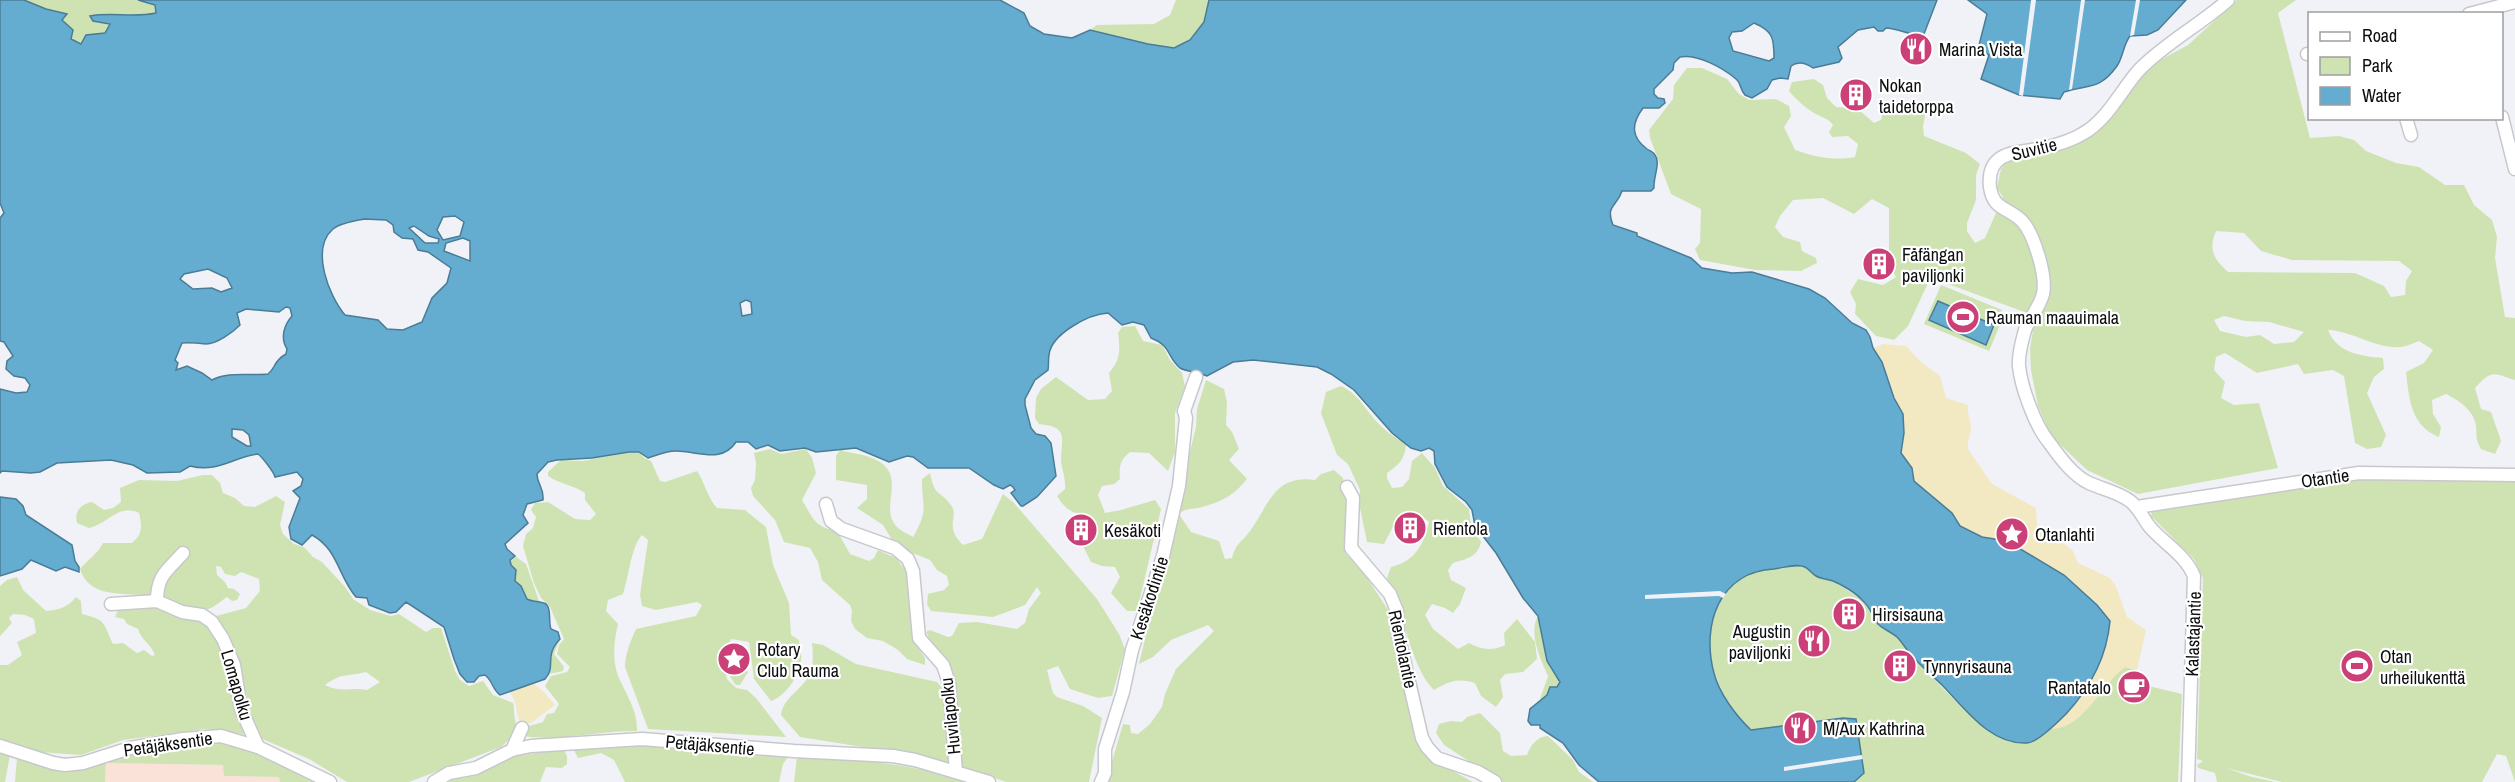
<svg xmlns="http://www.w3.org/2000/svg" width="2515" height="782" viewBox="0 0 2515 782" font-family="'Archivo Narrow',sans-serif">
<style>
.industrial{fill:#fbe2d9}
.green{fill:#cfe3b2;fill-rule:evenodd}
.sand{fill:#f2e9c3}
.water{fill:#65acd1;stroke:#4a7c96;stroke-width:1.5;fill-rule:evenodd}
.pier{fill:#f0f2f7}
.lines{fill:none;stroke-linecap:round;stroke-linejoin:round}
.minor-casing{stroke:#c7c8cd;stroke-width:15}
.minor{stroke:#fff;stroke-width:12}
.labels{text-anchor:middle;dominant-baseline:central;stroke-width:4.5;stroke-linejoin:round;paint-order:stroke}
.poi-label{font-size:18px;fill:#0c0d0e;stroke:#fff;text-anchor:start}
.street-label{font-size:18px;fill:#0c0d0e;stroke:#fff}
</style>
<rect width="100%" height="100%" fill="#f0f2f7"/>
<!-- industrial -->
<path class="industrial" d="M106,763L224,765V776L280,777V782H105Z"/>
<!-- green -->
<g class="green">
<path d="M11,0H144L157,3L159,15L114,22L107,35L82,47L68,41Z"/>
<path d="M1176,0H1209L1204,22L1190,40L1174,48L1148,44L1090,30L1097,25L1154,24L1170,15Z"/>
<path d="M2237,0H2296L2278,13L2310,138L2339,136L2354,140L2366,151L2396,163L2419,167L2445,185H2464L2474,205L2492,220L2497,237L2495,258L2505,317L2515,318V380C2494,374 2493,368 2475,388L2481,409L2491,412L2501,441L2495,454L2481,449C2475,438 2477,437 2476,426C2474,410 2458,400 2446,394L2432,400L2433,414L2441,427L2439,437C2411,426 2409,399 2406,372L2424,363L2433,350L2419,341C2413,343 2407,346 2401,347C2375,349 2353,331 2328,330C2337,353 2360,356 2383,358L2384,369L2374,377L2367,393L2386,435L2381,447L2367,449L2355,443L2344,376L2333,370L2304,374L2298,364L2257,373L2225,353L2216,357L2214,370L2225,382L2221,398L2234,405L2259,403L2278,468L2138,494L2087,470L2051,436L2038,406L2031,370L2030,349L2033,330L2038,317L1937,280L1928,283L1908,326L1894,340L1876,336L1855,314L1856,304L1850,292L1858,279L1883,285L1896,277L1889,266V208L1872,199L1854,214L1823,198L1793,200L1780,216L1775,227L1783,237L1800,242L1802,251L1816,258L1817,263L1801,271L1755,270L1700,260L1695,249L1700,243L1701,209L1671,194L1650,138L1649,130L1673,99L1674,85L1687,68H1702L1727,79L1739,94L1749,100L1776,99L1789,106L1791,116L1784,127L1795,150C1816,157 1833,161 1855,157L1858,144L1848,136L1832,137L1829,132L1833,125C1828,118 1823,118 1816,114C1808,110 1794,98 1789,91L1792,82L1814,79L1823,85L1827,98L1836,107L1858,109L1874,123L1881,120L1886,101L1921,102L1926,110L1923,126L1924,136L1966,153L1980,164L1976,175V200L1967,223V231L1975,243L1985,238L2003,197L1997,188L2001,169L2009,158L2050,151L2091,136L2149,66L2188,45ZM2216,231L2244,233L2261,251L2292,260L2399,261L2412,271L2406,281L2405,295L2391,297L2384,286L2355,273L2228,272C2214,259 2208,250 2216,231ZM2224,316L2245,321L2269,322L2304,332L2294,342L2274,344L2260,335L2246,337L2220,331L2214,320Z"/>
<path d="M1941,285L2002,310L1996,324L2000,325L1989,351L1924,324Z"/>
<path d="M1135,326L1143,341L1162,345L1170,360L1182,373L1185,386L1175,413V452L1168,471L1149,453L1130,452C1120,460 1119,466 1120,479L1114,484L1102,486L1098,495L1105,513L1121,510L1155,500L1161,509L1137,611H1127L1111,593L1120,577L1115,567L1102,566L1091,562L1083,546L1088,541L1089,526L1084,515C1069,512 1065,508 1057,496L1065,489C1066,479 1062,470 1061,461C1061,439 1070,427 1039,424L1035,418L1036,398L1041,389L1056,377L1088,400L1105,399L1112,391L1109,373C1121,359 1120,350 1118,333L1122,327Z"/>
<path d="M1206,380L1224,389L1227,402L1226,425L1232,432L1239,449L1229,460L1247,479C1233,496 1223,501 1202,507C1193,510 1187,507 1179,514L1191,532L1219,541L1225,559L1232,558C1236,543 1241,543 1250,531C1269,505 1274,474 1315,480L1321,474L1334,470L1343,478L1346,505V554L1364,573L1390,613L1393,641L1433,760L1473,782H1106L1123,724L1130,725L1131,733L1138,734L1150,724L1162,707L1165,694L1176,669L1214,631L1208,625L1171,640L1153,657L1139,664L1196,427L1197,409Z"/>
<path d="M1341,386C1357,393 1364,407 1375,420C1384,430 1394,437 1406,444C1405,459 1399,465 1387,473V478L1392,488L1402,487L1409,479L1412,461L1422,453L1435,468L1443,486L1469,509L1471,525L1481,542C1478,557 1466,559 1453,563L1448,570L1451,580L1466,588L1460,604L1453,613L1445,608L1432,604L1425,615L1433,629L1458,649L1469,643C1481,650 1493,651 1505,645L1504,633L1517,619L1535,642L1537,659L1523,672L1505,674L1500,680L1503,697L1496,707L1481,696L1475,683C1457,678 1450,681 1434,690C1411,668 1403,610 1387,578L1391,567C1415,561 1423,546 1429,522L1419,514L1397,519L1384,544L1367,542L1359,503L1360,490L1348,464L1337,455L1321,413L1326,392Z"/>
<path d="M770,449L781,454L806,449L812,458L816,473L802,500C813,518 814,527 837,531L850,554L869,561L874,558L878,550L896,558L906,571L912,639L925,658V665L907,659L898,650L883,641L867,638L855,629L851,621L852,611L850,605L822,580L818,562L810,548L784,542L775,520L753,496L751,488L755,480L756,463L754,453Z"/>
<path d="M840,450C850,453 863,454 872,458C911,474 877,506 897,527C901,531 908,534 913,537C929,509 922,509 922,479L930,473C935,498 939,489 951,505C960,518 943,525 963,545L982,539L1003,494L1014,503L1097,599L1119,634L1125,649L1112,696L1098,698L1070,689L1058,666L1047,670L1053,693L1057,697L1083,706L1102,718L1089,782H1006L963,767L960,763V731L953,690L926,632L930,630L948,637L952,636L959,623L977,622L1017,629L1025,623L1029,609L1041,593L1037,587L1025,605L993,617L931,611L927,604L928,594L944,590L949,585L947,576L937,570L930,560L900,548L892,540L883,525L857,508L867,499V485L836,480V456Z"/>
<path d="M630,452L640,453L644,458L651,461L660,481L665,482L697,471C705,483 707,497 717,508L745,510L766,527L773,565L789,603L791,635L799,640C800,646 802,654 801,660C800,675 786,696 771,701L754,679L749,642L731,639L722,655L727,679L736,688L747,690L756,698L786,737L648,729L625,667C625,654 631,640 636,629L696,616L702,605L697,602L656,610L642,606L640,595L648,540L642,535C631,547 629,576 623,594L608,600L606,611L618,624C614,640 612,660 618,676C626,694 638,711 637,731C604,730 553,742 524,736L526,727L543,722L547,714L554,713L559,704L545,686L551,676L567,672L570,667L557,654L559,645L564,639L550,607L541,598L534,583L523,546L526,534L533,528L536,517L531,510L535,503L548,502L575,519L590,520L596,514L585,500V493C573,485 560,484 548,476V472L561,460L583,461Z"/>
<path d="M203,475H212L220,483L223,493L235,498L244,506L255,507L276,496L285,502L280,525L283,534L294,544L304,547L313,557L322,562L346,588L353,599L370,610L391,616L399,614L426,632L433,628H441L455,671L460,680L469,686L483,681L493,695L513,703C515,711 513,718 517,726L511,738L501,747L409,782H347L309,759L260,738C247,709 245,678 234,648C230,636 221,627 216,616L246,608L260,591L259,579L241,572L235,576L225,574L221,567L216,566L217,575L225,582L228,588L234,589L240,594L237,600L232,601L227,597C217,604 210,611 198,611C181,611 164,599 148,596C124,592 89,599 80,569C88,559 97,555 103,543H132C143,534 142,526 139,513C119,503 108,524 89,528L77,523C74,511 81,504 92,502L104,510L113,508L121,502L120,488L139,480L177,481ZM366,672L380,682L367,690C352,687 340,693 325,685C342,672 348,677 366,672Z"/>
<path d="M2372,476L2515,480V782L2506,756L2497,754L2482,782H2282L2226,768L2252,777L2276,782H2217L2215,773L2198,768L2197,765L2203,761L2197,759L2203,578L2194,559L2151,516L2152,510Z"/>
<path d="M515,556L526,564L539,601C553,607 546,616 551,629L558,632L560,639L554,654L564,667L563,671L549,674L545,679L506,559Z"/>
<path d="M1794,565L1805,567L1816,576L1833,580L1863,601L1879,625L1898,637L1910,654L1966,712L2125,667L2137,670L2136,683L2182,694L2178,782H1854L1864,773L1843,718L1751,730C1718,698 1696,645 1720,603C1727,590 1734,580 1748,573C1763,567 1779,572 1794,565Z"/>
<path d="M17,577L23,590L46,611C59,610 68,607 76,597L81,601L82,614C107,620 103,623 113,644L123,643L137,653L144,650L152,656L155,655C151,644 141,640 138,629L127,624L124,619L115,617L118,610L160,605L200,621L213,631L222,644L249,735L206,729L123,740L81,755L38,752L0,739V665H8L22,655L17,642L36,633L34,619L25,615L13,614L9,618L12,623L0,636V586L7,580Z"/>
<path d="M1538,616L1565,671L1560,687L1543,701L1540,699L1548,676C1541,660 1528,633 1538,616Z"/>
<path d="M812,643L823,645L856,664L937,682L945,691L950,764L913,755L800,737L781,715C783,698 801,690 809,676C814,667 813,653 812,643Z"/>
<path d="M729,655L732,661L740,660L748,672L740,685H736C729,678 725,665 729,655Z"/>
<path d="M1480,713L1500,733L1503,751L1511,756L1527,755C1530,746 1537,736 1548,736L1573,760L1579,772L1593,782H1501L1444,745L1436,733L1439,724L1451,721L1462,722L1467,717Z"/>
<path d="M210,741L228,742L321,782H280L279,777L224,776L223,765L106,763L105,782H15L17,757C61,779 79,762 122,754C151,749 180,745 210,741Z"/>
<path d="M649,742L788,757L783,764L779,782H625L614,760L601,753L578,758L573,748Z"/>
<path d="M559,750H564L567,756V764L562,768L546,767L540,782H444L462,775L480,773L514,756Z"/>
<path d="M0,752L10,755L5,782H0Z"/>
<path d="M797,757C862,758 911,765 975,782H794Z"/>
</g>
<!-- sand -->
<g class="sand">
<path d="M1883,344L1906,346L1920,361L1940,376L1946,398L1968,405C1967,414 1972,425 1971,429C1970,437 1967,441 1968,449L1992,484L2036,508L2037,528L2040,532L2066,545L2073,551L2078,563L2110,578L2116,586L2127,617L2146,630L2137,670L2125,667C2101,685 2083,730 2050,729C2078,707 2101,671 2109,636L2030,556L2007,541L1982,537L1960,526L1952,513L1914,481L1912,468L1901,453L1904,433L1903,414L1894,398L1882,362L1873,348Z"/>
<path d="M533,683L545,693L555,705L531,723H521C515,713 518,703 510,693L517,688Z"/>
</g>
<!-- water -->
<g class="water">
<path d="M0,0H24L46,9L67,14L62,20L73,30L71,39L81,44L86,35L105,33L110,24L93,21L90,16C112,12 134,18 156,13L155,5L138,0H1000L1024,13L1030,26L1044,34L1072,38L1090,30L1148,44L1174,48L1190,40L1204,22L1209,0H1937L1924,34C1913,38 1899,28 1886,28L1883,31H1878L1874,27L1858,30L1838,47L1842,58L1839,62L1813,68C1806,63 1798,61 1791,66L1788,79L1780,78L1772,80L1767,89L1752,98L1745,95C1740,90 1741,83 1736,79C1722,67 1697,54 1680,57L1674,63L1673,70L1654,89V94L1658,98L1664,99L1665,103L1659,108H1643C1631,124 1631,137 1647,149C1650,151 1654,152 1655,155C1661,162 1653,178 1654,188L1651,191H1622C1617,207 1605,205 1613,225L1637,233V236L1691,258L1702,268L1732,273L1752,272L1809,289L1825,298L1852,323L1866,330L1870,337L1873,348L1882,362L1894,398L1903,414L1904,433L1901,453L1912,468L1914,481L1952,513L1960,526L1982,537L2007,541L2064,575L2097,605L2110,621C2107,656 2090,688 2066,714C2059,721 2037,743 2027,743C1991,745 1966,710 1943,686C1933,676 1921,666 1911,655C1906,649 1902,642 1897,637C1891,632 1883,629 1878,624C1873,617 1870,607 1863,601C1856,593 1843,585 1833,581C1828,579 1821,579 1816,576C1812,574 1809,569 1805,567C1796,563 1784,568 1774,569C1719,572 1701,625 1714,673C1719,693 1736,716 1751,730L1843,718L1856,719L1864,773L1854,782H1599L1579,765L1563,743L1540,728V725H1531L1528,721L1530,709L1547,695L1550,687H1557L1560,682L1547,661L1538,616L1523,598L1496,553L1475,526L1472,510L1466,502L1447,487L1435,464L1434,451L1429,448L1421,451L1411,448L1392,433L1354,390L1331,374L1317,367L1253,360L1233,362L1207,376C1200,373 1185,371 1180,368C1166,356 1172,346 1151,338L1144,325L1133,322L1122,325L1108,313C1089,314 1051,334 1049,355C1048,360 1049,364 1048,370L1035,380L1025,399V405L1031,428L1036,434L1045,436L1051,443L1056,476L1037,497L1023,506H1021L1011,493L1015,490L1013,487L1010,485L1003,489L994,485L969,468H928L913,457L907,456L889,462L856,448L816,452L805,448L780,451L768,445L756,449L748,442H736C722,464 697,451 676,451C666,451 657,455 648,458L639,452H629L592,458L557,460L548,462L537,474C537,484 544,487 543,500L527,504L523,515L528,523L505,544L507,549L515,556L510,560L511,565L516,570L515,581L521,586L527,599C532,602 541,601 546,604C552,609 548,622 551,629L558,632L560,639C543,657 557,666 545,679L500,695C492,689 493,681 485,675L479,676L474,682H467L460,674L454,659L444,627L406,602L396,612L390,613L369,605L367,598L356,597C338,576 338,549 312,535L302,545L291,539L289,527L300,498L293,491L301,486L303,479L297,472L275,477C274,472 262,457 258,454C231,458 218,473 190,466L180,472L147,473L133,465L111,460L57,463L40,472L31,473L2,471L0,473V389L16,393L27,392L30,385L25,378L14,376L6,369L7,361L13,356L4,342L0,341V218L4,213L0,203ZM1754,23C1773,31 1774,38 1774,58L1769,61L1733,51L1729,38L1732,32L1742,31ZM455,216L464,222L460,236L443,240L437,230L443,217ZM364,219L386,220L393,225L394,232L402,238L413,239L418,250L428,252L451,268L447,283L432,298L422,322L403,330L387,329L378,320L345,315C329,296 310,249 333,229C340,223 355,221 364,219ZM414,226L429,236L439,239L438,243H425L409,228ZM463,238L470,241V261L444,251L446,243ZM208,269L227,278L232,288L221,292L212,288L193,289L180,279L184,274ZM746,300L751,302L752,314L742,316L740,303ZM286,307L290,308L292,316C284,325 280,338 287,349L286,354C273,361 276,368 268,374C250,376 228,371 212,380L202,373L187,366L176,370L178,363L175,360L182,343C190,342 198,343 206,344C217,344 233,332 240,325L237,313L246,309L279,312ZM232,429L243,430L249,435L251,446H247L232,437Z"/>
<path d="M1968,0H2186L2158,30L2147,35L2130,36C2123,45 2123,58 2117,66C2099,91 2088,84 2064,92L2060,99L2019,95L1981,79L1989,55L1978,49L1987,14Z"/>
<path d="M1938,301L1994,325L1986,345L1929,320Z"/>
<path d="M0,497L16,499L23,506L26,515L72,545L75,561L79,567V572L65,567L56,571L31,560L22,569L0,576Z"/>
</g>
<!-- pier -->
<g class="pier">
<path d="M2031,0H2036L2023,96L2019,95Z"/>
<path d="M2081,0H2085L2072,89L2069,90Z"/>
<path d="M2136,0H2140L2134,35L2130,36Z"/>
<path d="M1720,591L1726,594L1723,598L1719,596L1645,599V595Z"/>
<path d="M1862,755L1863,759L1784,771V767Z"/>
</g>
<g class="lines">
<defs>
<g id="minor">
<path d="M2469,14L2515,2"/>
<path d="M2307,54H2310"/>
<path d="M2502,117L2515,169"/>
<path d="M2406,118L2411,135"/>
<path d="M1347,487L1353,498L1351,548L1390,594L1397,611L1398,634L1422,738L1427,747L1437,758L1478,772L1495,782"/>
<path d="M826,504L831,521L842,529L895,548L908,559L913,571L919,638L943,665L949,683L956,772"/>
<path d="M2137,507L2359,473L2515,475"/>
<path d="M157,601C157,575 167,571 183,553"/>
<path d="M111,604L157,601L182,612L202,615L212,622L223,639L234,665L241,709L258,747"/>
<path d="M0,746L53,763L65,765L83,763L130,748L183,739L221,736L258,747L330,782"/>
<path d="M512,750L522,728"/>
<path d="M434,782L449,773L476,768L512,750L531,746L642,739L794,751L893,756L915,760L989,782"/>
<path d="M1101,782L1105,773V749L1123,692L1132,650L1163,556L1179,486L1186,418L1184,411L1196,377"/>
<path d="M2188,782L2194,576C2185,554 2164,544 2149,526C2143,518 2139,508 2130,501C2118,492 2102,489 2089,483C2072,475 2059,456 2048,441C2035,425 2021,387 2019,366C2018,354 2022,341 2025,330C2030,318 2040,306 2043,294C2047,276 2034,234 2022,221C2008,207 1993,210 1990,187C1986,149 2020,153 2044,148C2056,145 2071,141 2082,134C2107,121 2121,90 2139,70C2165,43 2200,25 2228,0"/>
</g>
</defs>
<!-- minor casing -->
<use href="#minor" class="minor-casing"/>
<!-- minor -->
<use href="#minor" class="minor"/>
</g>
<!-- icons -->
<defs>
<symbol id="restaurant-disc" viewBox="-11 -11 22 22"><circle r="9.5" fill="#cb4076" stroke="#fff"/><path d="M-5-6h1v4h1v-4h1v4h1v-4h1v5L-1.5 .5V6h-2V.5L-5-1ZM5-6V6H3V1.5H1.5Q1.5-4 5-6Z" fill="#fff"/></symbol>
<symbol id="building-disc" viewBox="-11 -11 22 22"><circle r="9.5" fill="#cb4076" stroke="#fff"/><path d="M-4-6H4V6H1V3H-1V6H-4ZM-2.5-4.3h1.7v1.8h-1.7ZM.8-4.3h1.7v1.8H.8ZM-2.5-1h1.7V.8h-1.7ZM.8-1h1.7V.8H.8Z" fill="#fff"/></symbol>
<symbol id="stadium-disc" viewBox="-11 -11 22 22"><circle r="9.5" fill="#cb4076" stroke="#fff"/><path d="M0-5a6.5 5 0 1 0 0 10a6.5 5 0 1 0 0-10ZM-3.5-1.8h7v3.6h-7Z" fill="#fff"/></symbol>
<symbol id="sight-disc" viewBox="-11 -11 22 22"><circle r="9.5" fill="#cb4076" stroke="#fff"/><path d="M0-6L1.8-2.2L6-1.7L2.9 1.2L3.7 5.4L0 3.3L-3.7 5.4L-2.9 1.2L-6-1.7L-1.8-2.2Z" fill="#fff"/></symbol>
<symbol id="cafe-disc" viewBox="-11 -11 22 22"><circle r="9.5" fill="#cb4076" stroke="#fff"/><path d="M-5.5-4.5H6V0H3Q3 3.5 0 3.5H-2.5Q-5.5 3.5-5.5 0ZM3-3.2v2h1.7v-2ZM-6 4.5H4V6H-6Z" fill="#fff"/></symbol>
</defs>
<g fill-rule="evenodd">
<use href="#restaurant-disc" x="1897" y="30" width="38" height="38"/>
<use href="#building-disc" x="1837" y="76" width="38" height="38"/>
<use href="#building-disc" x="1860" y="245" width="38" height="38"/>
<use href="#stadium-disc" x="1944" y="298" width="38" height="38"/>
<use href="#building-disc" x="1391" y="509" width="38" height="38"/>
<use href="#building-disc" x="1062" y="511" width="38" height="38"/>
<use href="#sight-disc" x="1993" y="515" width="38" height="38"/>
<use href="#building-disc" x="1830" y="595" width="38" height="38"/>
<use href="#restaurant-disc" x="1795" y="622" width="38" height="38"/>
<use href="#sight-disc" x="715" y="640" width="38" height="38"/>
<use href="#building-disc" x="1881" y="647" width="38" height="38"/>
<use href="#stadium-disc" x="2338" y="647" width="38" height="38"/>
<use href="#cafe-disc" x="2115" y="668" width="38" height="38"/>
<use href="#restaurant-disc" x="1781" y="709" width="38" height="38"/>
</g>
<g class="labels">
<!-- poi labels -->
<g class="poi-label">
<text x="1939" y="49">Marina Vista</text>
<text x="1879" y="85">Nokan<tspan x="1879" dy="21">taidetorppa</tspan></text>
<text x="1902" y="254">Fåfängan<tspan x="1902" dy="21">paviljonki</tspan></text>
<text x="1986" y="317">Rauman maauimala</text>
<text x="1433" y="528">Rientola</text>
<text x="1104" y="530">Kesäkoti</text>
<text x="2035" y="534">Otanlahti</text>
<text x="1872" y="614">Hirsisauna</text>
<text x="1791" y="631" text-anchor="end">Augustin<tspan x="1791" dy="21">paviljonki</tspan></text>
<text x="757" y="649">Rotary<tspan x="757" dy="21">Club Rauma</tspan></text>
<text x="2380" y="656">Otan<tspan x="2380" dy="21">urheilukenttä</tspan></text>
<text x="1923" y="666">Tynnyrisauna</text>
<text x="2111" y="687" text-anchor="end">Rantatalo</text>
<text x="1823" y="728">M/Aux Kathrina</text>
</g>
<!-- street labels -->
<g class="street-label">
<text transform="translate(2034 149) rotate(-14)">Suvitie</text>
<text transform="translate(2325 478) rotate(-8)">Otantie</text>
<text transform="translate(1149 598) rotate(-72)">Kesäkodintie</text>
<text transform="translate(2193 634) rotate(-88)">Kalastajantie</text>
<text transform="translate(1403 649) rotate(78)">Rientolantie</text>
<text transform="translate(237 685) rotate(74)">Lomapolku</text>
<text transform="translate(950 716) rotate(-96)">Huvilapolku</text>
<text transform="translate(168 744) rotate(-8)">Petäjäksentie</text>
<text transform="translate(710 745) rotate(5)">Petäjäksentie</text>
</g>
</g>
<!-- legend -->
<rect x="2308" y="12" width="195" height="108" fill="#ffffff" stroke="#9e9e9f" stroke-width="1.5"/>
<rect x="2320" y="32" width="30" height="9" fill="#ffffff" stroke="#9e9e9f" stroke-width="1.5"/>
<text x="2362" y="42" font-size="18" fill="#0c0d0e">Road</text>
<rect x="2320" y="57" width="30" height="18" fill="#cfe3b2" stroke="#9e9e9f" stroke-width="1.5"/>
<text x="2362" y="72" font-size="18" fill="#0c0d0e">Park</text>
<rect x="2320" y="87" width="30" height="18" fill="#65acd1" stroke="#9e9e9f" stroke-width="1.5"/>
<text x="2362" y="102" font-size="18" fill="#0c0d0e">Water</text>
</svg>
